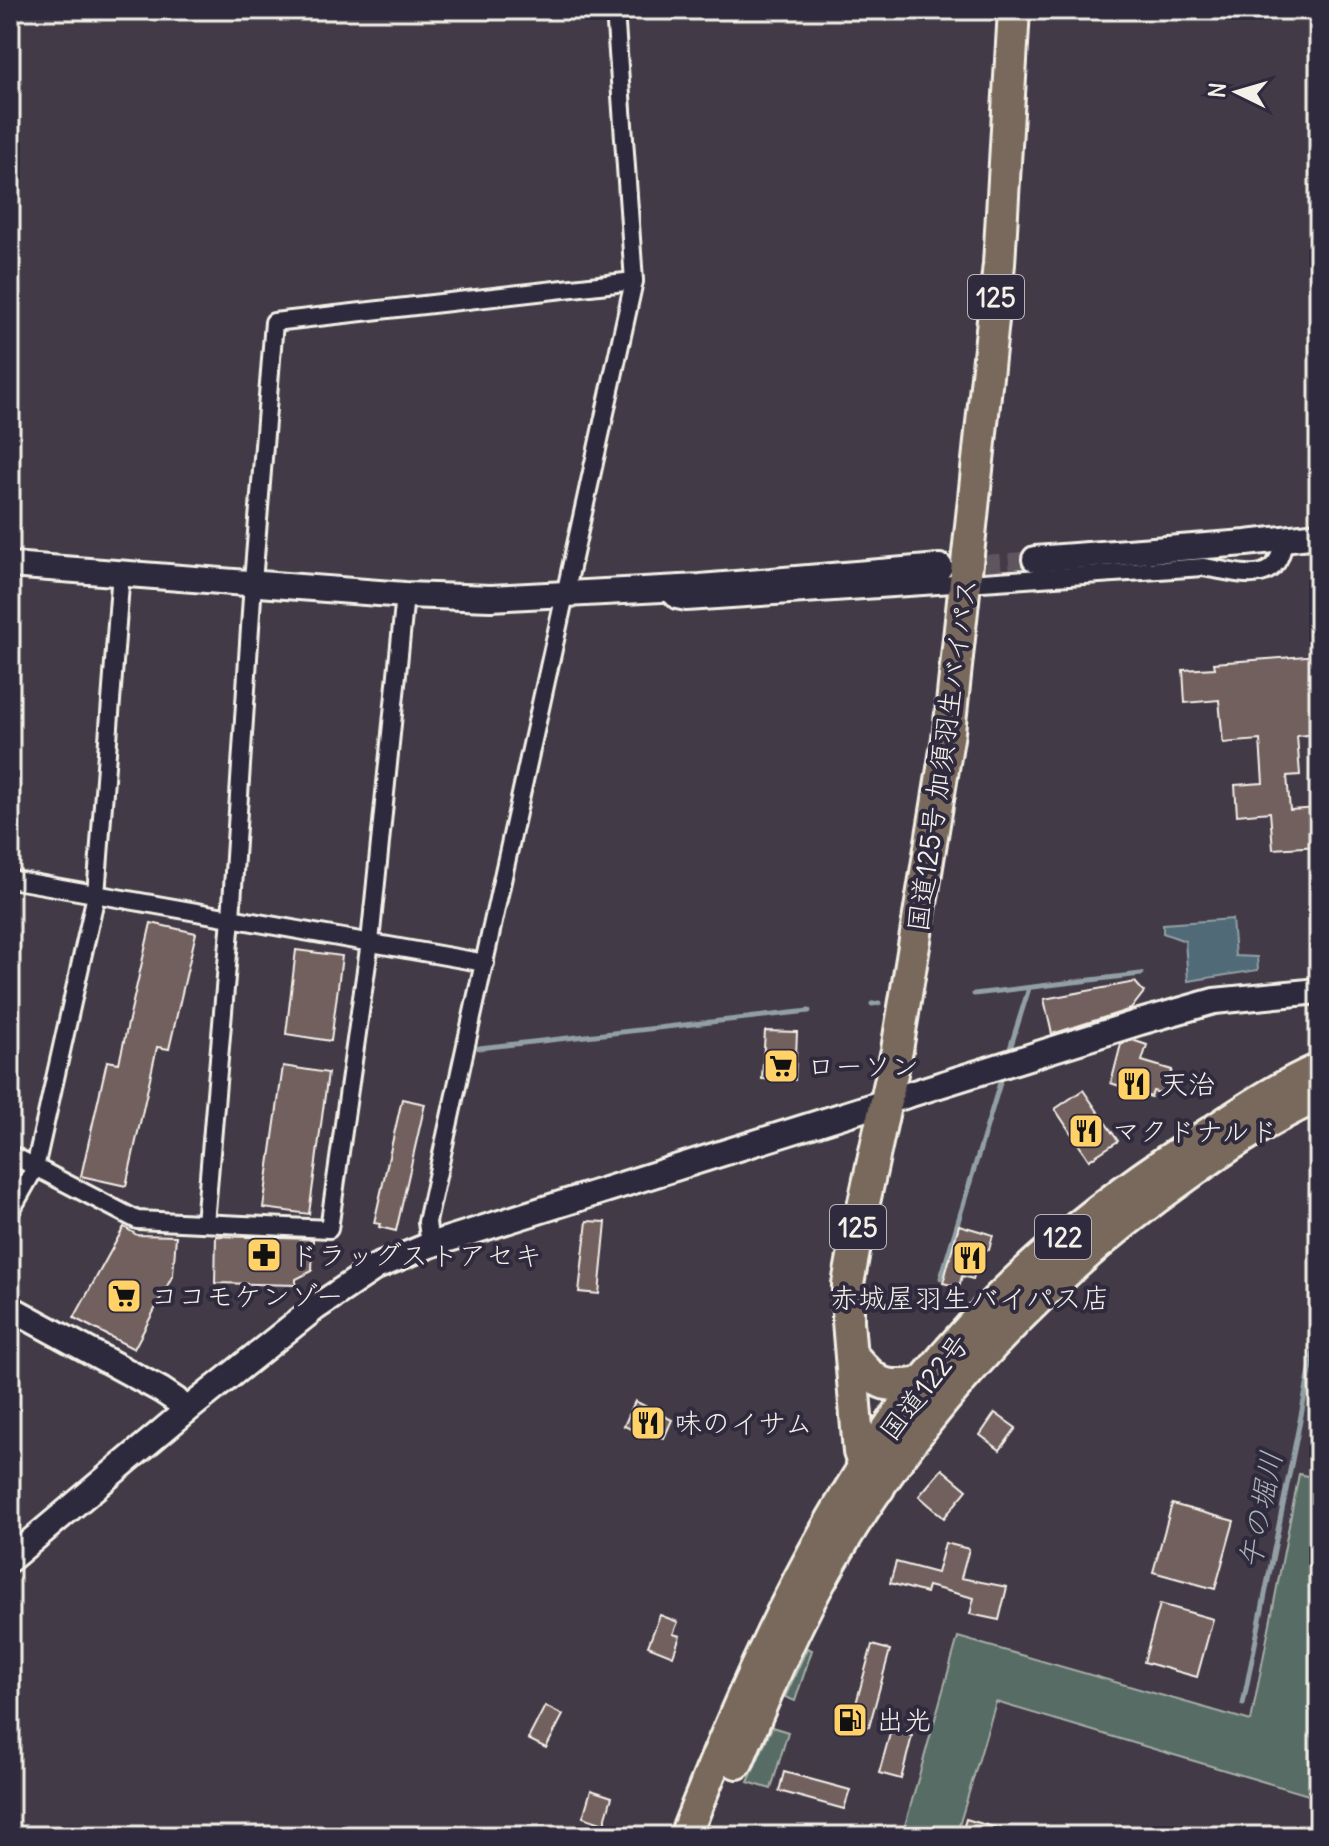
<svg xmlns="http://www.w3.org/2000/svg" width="1329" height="1846" viewBox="0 0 1329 1846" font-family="Delius,'Klee One',sans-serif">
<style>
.green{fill:#596c66;stroke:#a6aea7;stroke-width:2}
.water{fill:#516a78;stroke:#92a0a5;stroke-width:2}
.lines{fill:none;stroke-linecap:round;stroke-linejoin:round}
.stream{stroke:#92a0a5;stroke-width:5}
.building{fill:#72615f;stroke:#f4f1e8;stroke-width:2}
.street-tunnel{stroke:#5e555f;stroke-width:16;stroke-dasharray:16 8;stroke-linecap:butt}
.street-casing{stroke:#f4f1e8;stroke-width:22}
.secondary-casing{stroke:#f4f1e8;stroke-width:30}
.highway-casing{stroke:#f4f1e8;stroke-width:36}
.street{stroke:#2f2a3d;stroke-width:16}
.secondary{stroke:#2f2a3d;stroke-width:24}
.highway{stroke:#78695c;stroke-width:30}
.labels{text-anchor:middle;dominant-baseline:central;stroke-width:8;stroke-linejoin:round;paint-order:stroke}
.shield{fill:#2f2a3d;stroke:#b9b5b5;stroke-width:2}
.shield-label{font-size:26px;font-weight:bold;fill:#f4f1e8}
.street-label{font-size:28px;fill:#f4f1e8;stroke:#2f2a3d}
.poi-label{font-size:28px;fill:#f4f1e8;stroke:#2f2a3d;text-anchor:start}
.water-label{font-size:30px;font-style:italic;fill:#abb4b6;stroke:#2f2a3d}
</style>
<rect width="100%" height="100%" fill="#433a47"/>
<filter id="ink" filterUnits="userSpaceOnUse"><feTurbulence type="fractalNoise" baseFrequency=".0125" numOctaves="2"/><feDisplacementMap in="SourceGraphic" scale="16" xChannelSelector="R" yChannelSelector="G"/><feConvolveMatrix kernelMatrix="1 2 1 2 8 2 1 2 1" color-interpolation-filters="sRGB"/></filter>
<g filter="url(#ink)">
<!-- green -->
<g class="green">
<path d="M1299,1474L1319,1479V1717L1314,1723L1313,1738L1317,1744L1315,1797L996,1702L956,1836H902L958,1637L1251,1721Z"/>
<path d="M807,1648L812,1650L795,1701L785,1697Z"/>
<path d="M772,1727L788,1732L771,1789L748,1782Z"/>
</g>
<!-- water -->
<path class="water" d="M1232,919L1235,956L1257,957L1258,970L1188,981L1185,941L1163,933V924Z"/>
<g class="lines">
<!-- stream -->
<g class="stream">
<path d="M1312,10L1319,206"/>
<path d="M974,994L1141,974"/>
<path d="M872,1004L879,1003"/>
<path d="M479,1048L809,1011"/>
<path d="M1008,1055L1029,988"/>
<path d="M941,1278L1003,1073"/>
<path d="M1243,1704L1319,1326"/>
</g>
</g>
<!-- building -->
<g class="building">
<path d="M1319,655V734L1297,736L1300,775L1287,776L1290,810L1319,808V846L1273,849L1270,812L1237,815L1235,785L1263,783L1260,740L1223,743L1219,700L1185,703L1183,670L1215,668L1214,663Z"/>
<path d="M151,923L196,933L169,1049L157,1047L126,1186L81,1176L107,1061L119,1063Z"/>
<path d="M296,950L342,956L331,1041L286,1034Z"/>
<path d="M1135,982L1144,992L1131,1009L1052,1034L1044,999Z"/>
<path d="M765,1031L797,1032L795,1080L762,1079Z"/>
<path d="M1132,1040L1147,1045L1142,1061L1172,1070L1164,1094L1153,1091L1151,1097L1111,1083L1121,1044Z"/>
<path d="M283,1066L328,1073L309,1214L263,1208Z"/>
<path d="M1083,1090L1118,1141L1089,1160L1055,1109Z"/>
<path d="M402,1099L425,1104L396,1231L379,1227L380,1224L374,1223Z"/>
<path d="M587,1221L606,1222L599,1294L579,1292Z"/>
<path d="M959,1225L993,1235L989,1250L982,1249L973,1279L962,1276L959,1287L943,1283Z"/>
<path d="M124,1227L137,1235L176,1236L173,1275L134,1349L74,1318Z"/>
<path d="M216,1236L313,1239L312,1271L296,1279V1285L215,1283Z"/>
<path d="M635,1401L672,1420L664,1438L653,1435L652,1438L624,1426Z"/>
<path d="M995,1413L1016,1428L1000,1450L980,1435Z"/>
<path d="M942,1469L967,1490L944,1518L919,1496Z"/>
<path d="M1172,1504L1234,1521L1215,1589L1153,1572Z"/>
<path d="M945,1543L969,1549L961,1578L1007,1587L999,1620L970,1614L974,1598L928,1586L926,1593L890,1583L896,1562L937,1573Z"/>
<path d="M1160,1604L1213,1619L1197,1677L1144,1662Z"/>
<path d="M660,1615L678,1622L673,1634L680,1636L673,1656L648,1646Z"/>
<path d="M872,1645L890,1650L869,1727L851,1722Z"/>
<path d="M545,1706L563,1715L546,1748L528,1739Z"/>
<path d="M891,1730L912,1736L901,1779L879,1773Z"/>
<path d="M784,1772L850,1790L844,1809L779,1791Z"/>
<path d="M591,1790L612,1797L604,1824L583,1817Z"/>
<path d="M966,1819L1010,1832L1009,1836H961Z"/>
</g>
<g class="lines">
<!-- street-tunnel -->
<path class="street-tunnel" d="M961,565L1035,559"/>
<defs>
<g id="street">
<path d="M665,589L676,600L686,602L1203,567C1239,572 1278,590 1284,539"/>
<path d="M10,879L485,963"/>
<path d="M10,1154L137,1220L329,1229L370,942L405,595"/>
<path d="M10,1212L35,1168L96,895L121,572"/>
<path d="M205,1223L231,918L253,582L274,322L634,281"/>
<path d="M430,1245L427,1222L634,281L615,10"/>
</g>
<g id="secondary">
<path d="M1035,559L1246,543L1319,535"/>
<path d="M10,565L405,595L491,598L700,587L940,567"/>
<path d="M10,1308L161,1390L176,1400L186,1411"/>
<path d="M10,1559L186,1411L315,1308L376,1267L430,1245L1140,1022L1214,1001L1319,991"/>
</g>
<g id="highway">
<path d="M851,1354C878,1384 880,1389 921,1383"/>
<path d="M879,1488L867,1475L859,1452L848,1321V1284L857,1235L897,1050L949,732L999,264L1014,10"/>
<path d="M737,1763C762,1704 786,1644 817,1587C906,1425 1034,1284 1185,1177C1227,1147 1271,1117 1319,1096"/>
<path d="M685,1836C731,1719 780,1605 845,1497C869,1458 893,1417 923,1381C999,1288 1088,1211 1189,1146C1232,1119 1273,1089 1319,1069"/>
</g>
</defs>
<!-- street casing -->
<use href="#street" class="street-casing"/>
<!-- secondary casing -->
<use href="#secondary" class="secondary-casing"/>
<!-- highway casing -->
<use href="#highway" class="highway-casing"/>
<!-- street -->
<use href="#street" class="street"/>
<!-- secondary -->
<use href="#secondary" class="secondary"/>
<!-- highway -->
<use href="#highway" class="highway"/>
</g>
</g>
<!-- icons -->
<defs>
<symbol id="supermarket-square" viewBox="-11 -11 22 22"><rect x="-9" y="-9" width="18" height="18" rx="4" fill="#ffd166" stroke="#2f2a3d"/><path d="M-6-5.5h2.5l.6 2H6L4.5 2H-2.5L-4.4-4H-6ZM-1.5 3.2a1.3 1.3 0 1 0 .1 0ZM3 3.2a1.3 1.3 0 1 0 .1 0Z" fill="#111"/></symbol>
<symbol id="restaurant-square" viewBox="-11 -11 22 22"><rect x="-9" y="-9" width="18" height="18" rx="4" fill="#ffd166" stroke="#2f2a3d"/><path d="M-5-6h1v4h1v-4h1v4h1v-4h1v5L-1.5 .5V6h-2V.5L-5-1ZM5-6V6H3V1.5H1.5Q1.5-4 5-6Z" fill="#111"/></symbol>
<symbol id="pharmacy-square" viewBox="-11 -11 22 22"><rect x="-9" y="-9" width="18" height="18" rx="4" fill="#ffd166" stroke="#2f2a3d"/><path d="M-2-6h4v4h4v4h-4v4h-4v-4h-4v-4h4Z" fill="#111"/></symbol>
<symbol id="fuel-square" viewBox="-11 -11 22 22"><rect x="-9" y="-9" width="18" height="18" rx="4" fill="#ffd166" stroke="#2f2a3d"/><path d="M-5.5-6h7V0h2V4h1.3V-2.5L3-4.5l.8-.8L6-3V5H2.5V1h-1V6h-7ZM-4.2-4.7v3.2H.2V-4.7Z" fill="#111"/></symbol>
</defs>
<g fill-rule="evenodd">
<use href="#supermarket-square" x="761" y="1046" width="40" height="40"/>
<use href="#restaurant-square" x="1114" y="1064" width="40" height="40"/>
<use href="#restaurant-square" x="1066" y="1111" width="40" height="40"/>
<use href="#pharmacy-square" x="244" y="1235" width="40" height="40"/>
<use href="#restaurant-square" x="950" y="1238" width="40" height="40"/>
<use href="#supermarket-square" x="104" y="1276" width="40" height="40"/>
<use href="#restaurant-square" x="628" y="1403" width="40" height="40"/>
<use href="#fuel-square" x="830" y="1700" width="40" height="40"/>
</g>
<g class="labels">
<!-- shield labels -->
<g class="shield">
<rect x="968" y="275" width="56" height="44" rx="6"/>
<rect x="830" y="1205" width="56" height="44" rx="6"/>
<rect x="1035" y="1215" width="56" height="44" rx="6"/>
</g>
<g class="shield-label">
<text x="996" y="297">125</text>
<text x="858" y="1227">125</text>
<text x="1063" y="1237">122</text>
</g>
<!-- street labels -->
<g class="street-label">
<text transform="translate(942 755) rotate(-82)">国道125号 加須羽生バイパス</text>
<text transform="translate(924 1387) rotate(-52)">国道122号</text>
</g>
<!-- poi labels -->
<g class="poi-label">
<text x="807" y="1066">ローソン</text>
<text x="1160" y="1084">天治</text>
<text x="1112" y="1131">マクドナルド</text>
<text x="290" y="1255">ドラッグストアセキ</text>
<text x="150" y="1296">ココモケンゾー</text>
<text x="970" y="1298" text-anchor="middle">赤城屋羽生バイパス店</text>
<text x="674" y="1423">味のイサム</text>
<text x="876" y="1720">出光</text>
</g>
<!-- water labels -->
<g class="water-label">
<text transform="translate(1260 1510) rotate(-79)">午の堀川</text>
</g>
</g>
<!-- margin -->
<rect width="1329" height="1846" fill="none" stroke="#2f2a3d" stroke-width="40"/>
<rect x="20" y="20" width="1289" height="1806" fill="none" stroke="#f4f1e8" stroke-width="3" filter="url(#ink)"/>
<!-- north arrow -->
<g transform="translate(1237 92) rotate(275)" stroke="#2f2a3d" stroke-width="6" paint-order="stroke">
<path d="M0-6L14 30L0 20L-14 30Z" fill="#f4f1e8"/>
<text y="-12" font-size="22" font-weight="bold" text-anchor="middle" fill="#f4f1e8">N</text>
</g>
</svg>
